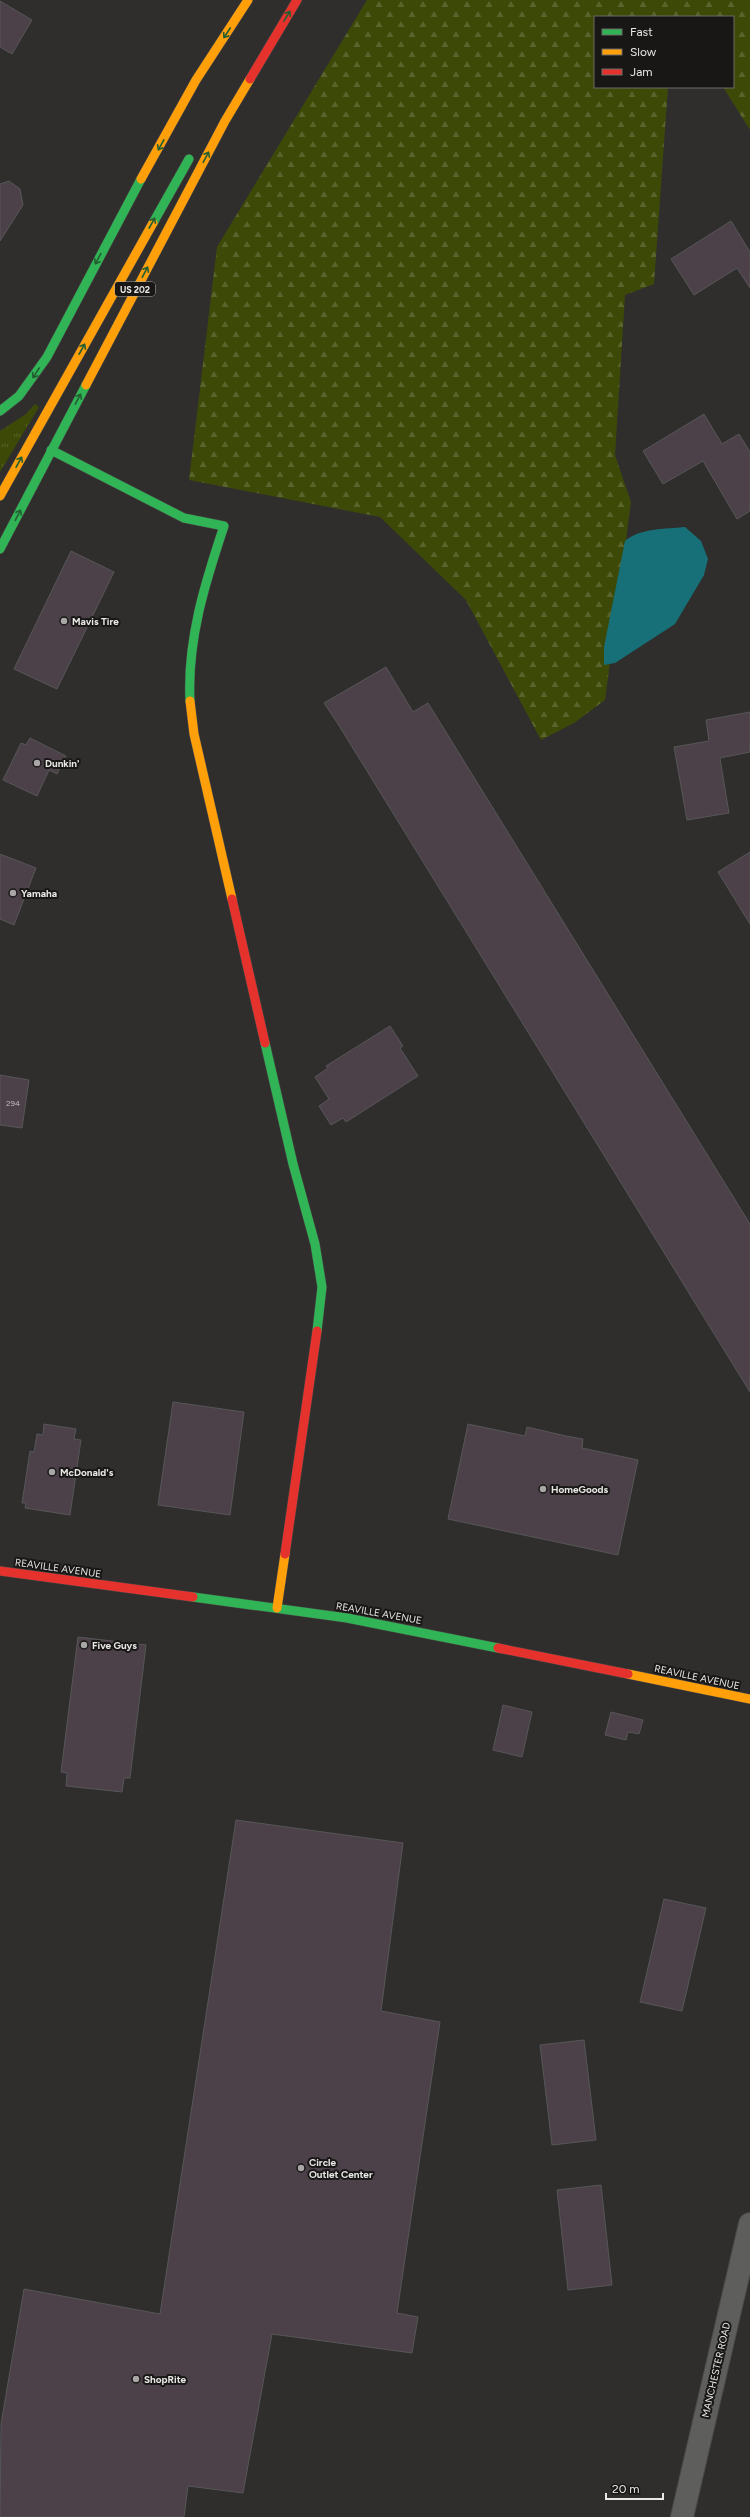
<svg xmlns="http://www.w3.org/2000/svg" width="750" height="2517" viewBox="0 0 750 2517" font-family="Figtree,sans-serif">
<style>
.grass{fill:url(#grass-tufts)}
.forest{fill:url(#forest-firs)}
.water{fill:#177077}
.building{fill:#4d4149;stroke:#575657}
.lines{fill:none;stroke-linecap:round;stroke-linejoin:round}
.street-casing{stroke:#4a4948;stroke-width:24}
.fast-casing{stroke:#4a4948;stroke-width:10}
.slow-casing{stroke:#4a4948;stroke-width:10}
.jam-casing{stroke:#4a4948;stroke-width:10}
.street{stroke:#5e5e5d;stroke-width:22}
.fast{stroke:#30b455;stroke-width:9}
.slow{stroke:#ff9f0a;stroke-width:9}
.jam{stroke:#e5322d;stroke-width:9}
.oneway{stroke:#235e32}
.poi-dot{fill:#a8a7a5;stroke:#181716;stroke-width:1.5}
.labels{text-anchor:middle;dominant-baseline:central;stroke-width:4;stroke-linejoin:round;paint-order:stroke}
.number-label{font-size:8px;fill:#c2bebf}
.shield{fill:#181716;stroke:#aaa9a8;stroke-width:1}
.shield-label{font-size:9px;font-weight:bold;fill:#e9e8e6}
.poi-label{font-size:10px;font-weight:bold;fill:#e9e8e6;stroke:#181716;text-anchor:start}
.street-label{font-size:10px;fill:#e9e8e6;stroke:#181716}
</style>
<defs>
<pattern id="grass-tufts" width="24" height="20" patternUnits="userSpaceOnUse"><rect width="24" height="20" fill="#3d4907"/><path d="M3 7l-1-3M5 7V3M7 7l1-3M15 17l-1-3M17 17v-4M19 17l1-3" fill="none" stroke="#59632b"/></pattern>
<pattern id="forest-firs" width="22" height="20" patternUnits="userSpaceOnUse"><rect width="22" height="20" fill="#3d4907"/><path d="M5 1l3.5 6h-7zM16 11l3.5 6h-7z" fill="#59632b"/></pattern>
</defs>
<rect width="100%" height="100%" fill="#2f2e2d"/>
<!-- grass -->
<path class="grass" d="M35,404L39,407L0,472V431L26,414Z"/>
<!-- forest -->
<path class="forest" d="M367,0H750V130L723,87H733V17H595V87H668L654,284L625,295L615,455L631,502L605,700L574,723L541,740L466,600L380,517L189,480L217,247Z"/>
<!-- water -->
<path class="water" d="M685,527L701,541L708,559L704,575L675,624L615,663L604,665V647L625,541C640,528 665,529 685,527Z"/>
<!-- building -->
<g class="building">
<path d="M0,1L32,20L12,54L0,47Z"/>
<path d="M9,181L20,189L23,205L0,241V184Z"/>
<path d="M731,221L750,252V288L737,268L694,295L671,259Z"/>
<path d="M704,414L722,444L739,434L750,452V511L737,519L703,461L663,484L643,451Z"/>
<path d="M71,551L114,572L57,689L14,669Z"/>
<path d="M386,667L413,712L428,703L750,1224V1392L338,724L324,703Z"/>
<path d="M750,712V752L720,758L729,813L687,820L674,747L709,741L706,720Z"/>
<path d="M30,738L66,756L57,774L49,770L37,796L3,780L21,743L26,745Z"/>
<path d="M750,852V924L718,872Z"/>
<path d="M0,854L36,868L14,925L0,919Z"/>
<path d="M390,1026L403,1046L400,1048L418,1076L346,1122L343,1118L331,1125L319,1106L329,1099L315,1077L328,1068L326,1066Z"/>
<path d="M0,1075L29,1080L22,1128L0,1125Z"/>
<path d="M173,1402L244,1412L230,1515L158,1505Z"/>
<path d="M44,1424L76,1429L74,1439L81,1440L70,1515L25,1508L26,1503H22L30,1451L34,1452L37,1434L43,1435Z"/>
<path d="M468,1424L525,1436L527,1427L566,1436L583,1439L582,1448L638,1460L618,1555L448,1519Z"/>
<path d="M78,1637L146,1645L130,1778H124L122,1792L66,1786L67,1773L61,1772Z"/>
<path d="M503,1705L532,1712L522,1757L493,1750Z"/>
<path d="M611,1712L643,1720L639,1734L628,1732L626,1740L605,1735Z"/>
<path d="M236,1820L403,1843L381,2011L440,2022L397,2313L418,2317L412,2353L272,2334L243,2493L188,2486L184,2517H0L1,2424L24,2289L160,2314Z"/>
<path d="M664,1899L706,1908L682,2011L640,2002Z"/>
<path d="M584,2040L596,2140L552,2145L540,2045Z"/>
<path d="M601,2185L612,2285L568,2290L557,2190Z"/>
</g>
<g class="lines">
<defs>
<path id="street" d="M682,2517L750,2224"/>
<g id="fast">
<path d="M153,223L189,159"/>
<path d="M0,411L19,396L47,357L141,179"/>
<path d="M51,450L184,518L224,526C205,583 187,640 190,701"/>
<path d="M0,549L86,385"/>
<path d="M265,1043L293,1164L315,1244L322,1287L317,1331"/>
<path d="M193,1597L347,1618L498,1648"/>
</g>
<g id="slow">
<path d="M141,179L196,80L248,0"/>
<path d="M86,385L225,121L250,79"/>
<path d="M0,496L153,223"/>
<path d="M190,701L194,734L232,899"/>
<path d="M277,1608L285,1554"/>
<path d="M628,1674L750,1699"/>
</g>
<g id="jam">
<path d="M250,79L297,0"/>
<path d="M232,899L265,1043"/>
<path d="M285,1554L317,1331"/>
<path d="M0,1571L193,1597"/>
<path d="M498,1648L628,1674"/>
</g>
</defs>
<!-- street casing -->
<use href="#street" class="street-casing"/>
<!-- fast casing -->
<use href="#fast" class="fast-casing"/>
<!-- slow casing -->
<use href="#slow" class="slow-casing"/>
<!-- jam casing -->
<use href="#jam" class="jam-casing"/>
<!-- street -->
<use href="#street" class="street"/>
<!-- fast -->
<use href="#fast" class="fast"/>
<!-- slow -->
<use href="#slow" class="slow"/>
<!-- jam -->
<use href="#jam" class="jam"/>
</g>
<!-- one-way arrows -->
<defs><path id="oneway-shaft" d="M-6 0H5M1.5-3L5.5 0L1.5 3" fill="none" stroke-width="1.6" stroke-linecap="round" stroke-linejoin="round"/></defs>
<g class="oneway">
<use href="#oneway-shaft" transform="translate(287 16) rotate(-58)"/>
<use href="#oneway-shaft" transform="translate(227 33) rotate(123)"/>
<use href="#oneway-shaft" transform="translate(161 145) rotate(119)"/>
<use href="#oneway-shaft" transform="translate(206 157) rotate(-62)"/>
<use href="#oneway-shaft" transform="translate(152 223) rotate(-61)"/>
<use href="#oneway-shaft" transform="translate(98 259) rotate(118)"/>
<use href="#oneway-shaft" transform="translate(145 272) rotate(-62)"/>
<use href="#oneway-shaft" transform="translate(82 349) rotate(-61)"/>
<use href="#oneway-shaft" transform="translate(36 373) rotate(123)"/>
<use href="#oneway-shaft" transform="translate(78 399) rotate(-62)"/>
<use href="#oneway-shaft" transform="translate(19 462) rotate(-61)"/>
<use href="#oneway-shaft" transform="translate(18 515) rotate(-63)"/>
</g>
<!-- markers -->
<g class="poi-dot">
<circle cx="64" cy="621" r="4"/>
<circle cx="37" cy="763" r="4"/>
<circle cx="13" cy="893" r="4"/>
<circle cx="52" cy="1472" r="4"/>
<circle cx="543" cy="1489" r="4"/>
<circle cx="84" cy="1645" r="4"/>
<circle cx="301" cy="2168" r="4"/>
<circle cx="136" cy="2379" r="4"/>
</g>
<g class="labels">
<!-- number labels -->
<g class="number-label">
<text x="13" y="1103">294</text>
</g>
<!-- shield labels -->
<rect class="shield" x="115" y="282" width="40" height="14" rx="3"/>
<g class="shield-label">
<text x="135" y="289">US 202</text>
</g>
<!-- poi labels -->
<g class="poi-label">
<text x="72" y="621">Mavis Tire</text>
<text x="45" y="763">Dunkin'</text>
<text x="21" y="893">Yamaha</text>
<text x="60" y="1472">McDonald's</text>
<text x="551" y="1489">HomeGoods</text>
<text x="92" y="1645">Five Guys</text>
<text x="309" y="2162">Circle<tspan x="309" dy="12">Outlet Center</tspan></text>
<text x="144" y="2379">ShopRite</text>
</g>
<!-- street labels -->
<g class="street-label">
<text transform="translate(58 1568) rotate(8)">REAVILLE AVENUE</text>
<text transform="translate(379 1613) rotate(10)">REAVILLE AVENUE</text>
<text transform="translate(697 1677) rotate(12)">REAVILLE AVENUE</text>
<text transform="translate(716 2370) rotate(-77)">MANCHESTER ROAD</text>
</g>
</g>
<!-- legend -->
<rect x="594" y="16" width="140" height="72" fill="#181716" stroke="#6c6b69"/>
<rect x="602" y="29" width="20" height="6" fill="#30b455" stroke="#6c6b69"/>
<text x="630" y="36" font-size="12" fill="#e9e8e6">Fast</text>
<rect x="602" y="49" width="20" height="6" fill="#ff9f0a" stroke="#6c6b69"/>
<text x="630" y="56" font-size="12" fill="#e9e8e6">Slow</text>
<rect x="602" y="69" width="20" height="6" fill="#e5322d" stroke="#6c6b69"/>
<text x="630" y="76" font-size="12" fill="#e9e8e6">Jam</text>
<!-- scale -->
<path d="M606 2493v6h57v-6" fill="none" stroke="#e9e8e6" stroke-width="2"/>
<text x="612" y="2493" font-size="12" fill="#e9e8e6" stroke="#181716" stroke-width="3" paint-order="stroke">20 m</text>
</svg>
